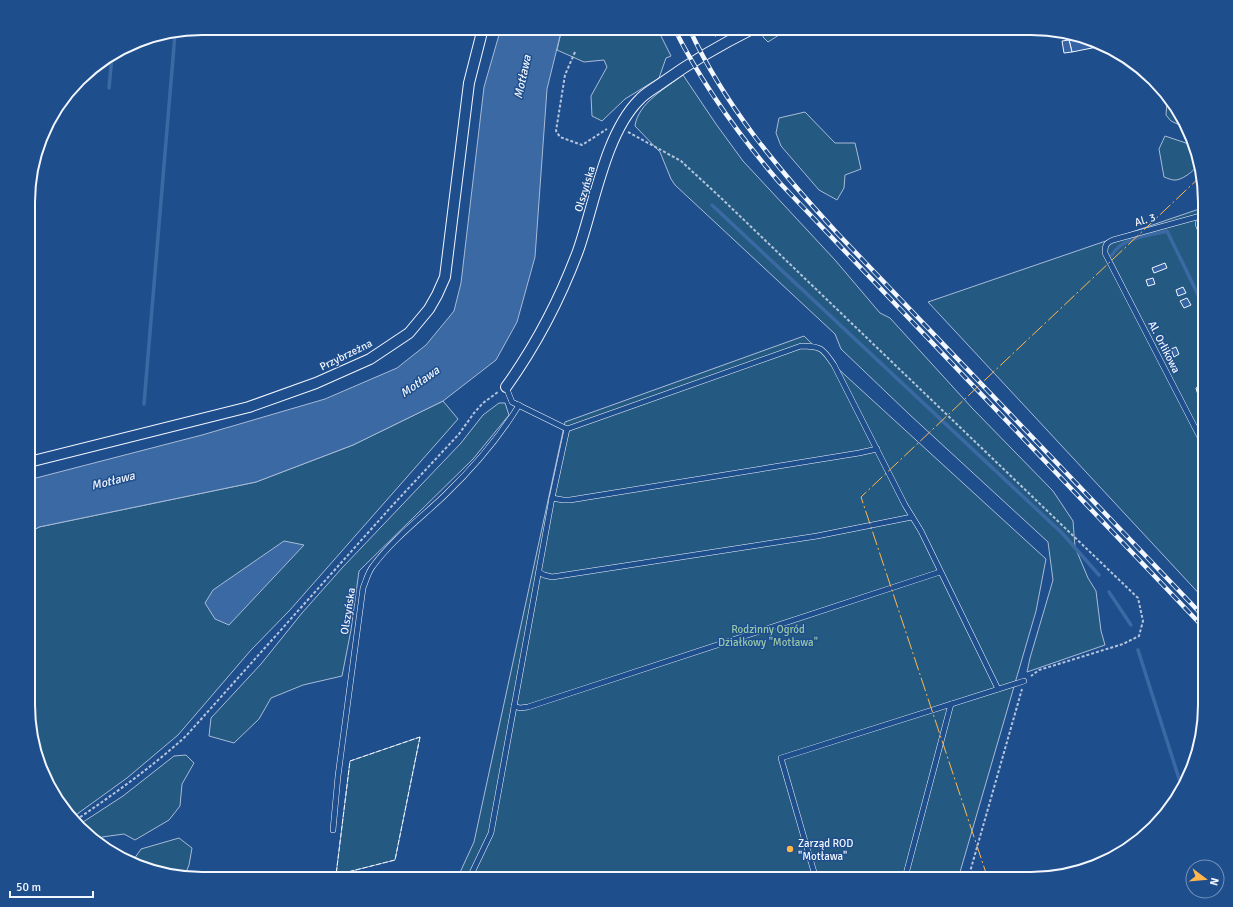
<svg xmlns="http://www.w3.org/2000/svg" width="1233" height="907" viewBox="0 0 1233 907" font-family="Signika,sans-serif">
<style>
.green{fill:#245a82;stroke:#a8bbd7}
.water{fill:#3b69a3;stroke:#a8bbd7}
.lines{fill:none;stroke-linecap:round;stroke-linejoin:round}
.stream{stroke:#3b69a3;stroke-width:3.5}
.building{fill:#3563a3;stroke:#f2f6ff}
.service-casing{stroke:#f2f6ff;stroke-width:6}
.minor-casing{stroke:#f2f6ff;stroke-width:12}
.path{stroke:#b3c4dc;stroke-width:2;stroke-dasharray:3 2;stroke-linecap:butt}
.service{stroke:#1f4e8c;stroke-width:5}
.minor{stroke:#1f4e8c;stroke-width:10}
.rail-casing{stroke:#f2f6ff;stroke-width:4.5}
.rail{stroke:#1f4e8c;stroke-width:3;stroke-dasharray:9;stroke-linecap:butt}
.fence{stroke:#f2f6ff;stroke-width:1;stroke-dasharray:5 2;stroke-linecap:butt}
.power{stroke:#ffb74d;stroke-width:1;stroke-dasharray:14 3 2 3;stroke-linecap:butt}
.poi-dot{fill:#ffb74d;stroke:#1f4e8c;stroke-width:1.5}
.labels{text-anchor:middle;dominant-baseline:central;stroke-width:3;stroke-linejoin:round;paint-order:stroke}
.street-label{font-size:11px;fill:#f2f6ff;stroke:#1f4e8c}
.park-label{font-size:11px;fill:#97c8a6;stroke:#1f4e8c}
.poi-label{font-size:11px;fill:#f2f6ff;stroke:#1f4e8c;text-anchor:start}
.water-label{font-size:12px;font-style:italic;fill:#f2f6ff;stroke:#1f4e8c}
.rim{fill:none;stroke:#f2f6ff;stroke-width:2}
</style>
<rect width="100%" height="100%" fill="#1f4e8c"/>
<!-- green -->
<g class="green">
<path d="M562,28H657L671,56L666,58L659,78L625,99L602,121L592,116L591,96L607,67L604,60L584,62L557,50Z"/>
<path d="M766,28H790L768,42L763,37L764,30Z"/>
<path d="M683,75L716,124L743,161L835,260L880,313L890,318L973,409L1053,491L1073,521L1075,547L1088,578L1096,591L1101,631L1105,645L1027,672L1030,658L1053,580L1048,542L910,415L841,349L835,334L675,185L671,179L660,152L635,126C638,103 666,88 683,75Z"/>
<path d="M1167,101L1187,125L1188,129L1171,121L1166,115Z"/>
<path d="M805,112L835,143H855L861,169L845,175L844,188L837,200L819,190L781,146L776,133L779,118Z"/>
<path d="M1165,136L1192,145L1198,165C1194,171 1181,181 1174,180C1171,180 1167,178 1164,177L1159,149Z"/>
<path d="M1205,204V600L928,302L1202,208Z"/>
<path d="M804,336L834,365L1046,559L1036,611L958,879H457L474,842L565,422Z"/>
<path d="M443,401L458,419L290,610L251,650L178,735L127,778L73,817L51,792L29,727V533L39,527L256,482L353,445Z"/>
<path d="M499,403H505L509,415L473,459L359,571L351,630L342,676L303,685L271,698L259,719L234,743L209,736L211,718L261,664L302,613L342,568L461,443L483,415Z"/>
<path d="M420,737L395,860L336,875L350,761Z"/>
<path d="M186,755L194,763L182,784L180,806L169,820L135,840L124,834L102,837L97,843L80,824L123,796L174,756Z"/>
<path d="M179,838L192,848L189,865L184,877L146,870L132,862L141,849Z"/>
</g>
<!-- water -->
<g class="water">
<path d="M501,28H562L547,89L535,257L517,322L496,360L443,401L353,445L256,482L39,527L29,533V481L36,478L202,435L325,399L397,368L426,345L454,311L461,283L484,87Z"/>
<path d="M284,541L304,545L229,625L215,619L205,603L213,590Z"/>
</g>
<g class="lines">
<!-- stream -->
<g class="stream">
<path d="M109,88L112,56"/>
<path d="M712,205L1062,533L1099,575"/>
<path d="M1205,221L1202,223L1205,231"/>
<path d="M1112,255C1122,237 1148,236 1167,231L1205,309"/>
<path d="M144,404L175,34"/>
<path d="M1109,592L1131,625"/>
<path d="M1138,650L1182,788"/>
</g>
</g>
<!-- building -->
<g class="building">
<path d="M1085,37L1090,39L1092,48L1072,52L1069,40Z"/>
<path d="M1069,40L1072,52L1064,53L1062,41Z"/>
<path d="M1092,40L1103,46L1092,48L1090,41Z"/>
<path d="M1165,263L1167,268L1154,273L1152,268Z"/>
<path d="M1153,278L1155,284L1148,286L1146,280Z"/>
<path d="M1183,287L1186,293L1178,296L1176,290Z"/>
<path d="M1187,298L1191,305L1184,308L1180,301Z"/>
<path d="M1176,347L1179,354L1174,357L1171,349Z"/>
<path d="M1205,353V360L1202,361L1200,354Z"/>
<path d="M1205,384V392L1198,395L1196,388Z"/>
</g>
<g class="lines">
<defs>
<g id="service">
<path d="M1204,215L1113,240C1106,243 1105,245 1105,253L1205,447"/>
<path d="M1204,215L1200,218L1198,224L1205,243"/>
<path d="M506,387L512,402L567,429L801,346C822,346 823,349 834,365L905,505L921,531L998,689"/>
<path d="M552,498L563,500H570L859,453L877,449"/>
<path d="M539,572L544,575L552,577L817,536L912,517"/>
<path d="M514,706L520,708L528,707L940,572"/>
<path d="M333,830L338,776L363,588C366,581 368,572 373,566C393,539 421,518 445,495C473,468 499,438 519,405"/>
<path d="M469,879L491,833L552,498L567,429"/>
<path d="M816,879L781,758L1024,681"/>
<path d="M892,879L906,874L951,704"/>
</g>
<g id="minor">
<path d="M506,387C536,345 560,299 578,251C594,206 605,134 639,100C645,93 655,88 663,82C692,61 722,44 754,28"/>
<path d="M29,462L249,407L316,383L370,359L409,333L429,309L437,295L445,277L469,83L483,28"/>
</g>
</defs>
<!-- service casing -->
<use href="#service" class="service-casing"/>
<!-- minor casing -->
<use href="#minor" class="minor-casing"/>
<!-- path -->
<g class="path">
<path d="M703,28L705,31L716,36"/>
<path d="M575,52L565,75L556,131L560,137L582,145L607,129"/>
<path d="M628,132L681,161L720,197L1138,598L1143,621L1139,636L1123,644L1039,670L1031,676"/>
<path d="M76,820C114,794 152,767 186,736L391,507L459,434L474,413L483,403L498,392"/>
<path d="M968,879L1022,689"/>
</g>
<!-- service -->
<use href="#service" class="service"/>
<!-- minor -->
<use href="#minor" class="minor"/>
<defs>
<g id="rail">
<path d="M674,28C702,84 738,134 779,182L1205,629"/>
<path d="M689,28C725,107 780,171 838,234L1205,618"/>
</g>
</defs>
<!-- rail casing -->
<use href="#rail" class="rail-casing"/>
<!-- rail -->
<use href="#rail" class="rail"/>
<!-- fence -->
<path class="fence" d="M420,737L395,860L336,875L350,761Z"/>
<!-- power -->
<path class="power" d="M988,879L861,497L1201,176"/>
</g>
<!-- markers -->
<circle class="poi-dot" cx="790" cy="849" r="4"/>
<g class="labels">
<!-- street labels -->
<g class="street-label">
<text transform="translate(585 189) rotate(-73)">Olszyńska</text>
<text transform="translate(1145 220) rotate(-16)">Al. 3</text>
<text transform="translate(1164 347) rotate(63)">Al. Orlikowa</text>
<text transform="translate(346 355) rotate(-26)">Przybrzeżna</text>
<text transform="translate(348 611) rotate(-81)">Olszyńska</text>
</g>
<!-- park labels -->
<g class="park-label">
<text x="768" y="629">Rodzinny Ogród<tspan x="768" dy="13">Działkowy "Motława"</tspan></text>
</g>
<!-- poi labels -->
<g class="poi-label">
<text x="798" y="843">Zarząd ROD<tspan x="798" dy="13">"Motława"</tspan></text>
</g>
<!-- water labels -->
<g class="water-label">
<text transform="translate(523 77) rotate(-78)">Motława</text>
<text transform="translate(420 382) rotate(-35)">Motława</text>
<text transform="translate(113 481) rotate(-14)">Motława</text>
</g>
</g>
<!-- crop -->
<path d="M0 0H1233V907H0ZM202 35H1031A167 167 0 0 1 1198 202V705A167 167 0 0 1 1031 872H202A167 167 0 0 1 35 705V202A167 167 0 0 1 202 35Z" fill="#1f4e8c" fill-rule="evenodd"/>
<path class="rim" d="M202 35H1031A167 167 0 0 1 1198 202V705A167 167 0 0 1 1031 872H202A167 167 0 0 1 35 705V202A167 167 0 0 1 202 35Z"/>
<!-- north arrow -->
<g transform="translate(1205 879) rotate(106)"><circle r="19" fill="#1f4e8c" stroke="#7391ba"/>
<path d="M0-3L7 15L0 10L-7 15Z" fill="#ffb74d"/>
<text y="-6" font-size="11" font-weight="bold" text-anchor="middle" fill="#f2f6ff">N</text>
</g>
<!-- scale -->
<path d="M10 891v6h83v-6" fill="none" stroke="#f2f6ff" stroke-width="2"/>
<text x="16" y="891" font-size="12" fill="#f2f6ff" stroke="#1f4e8c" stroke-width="3" paint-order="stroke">50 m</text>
</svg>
